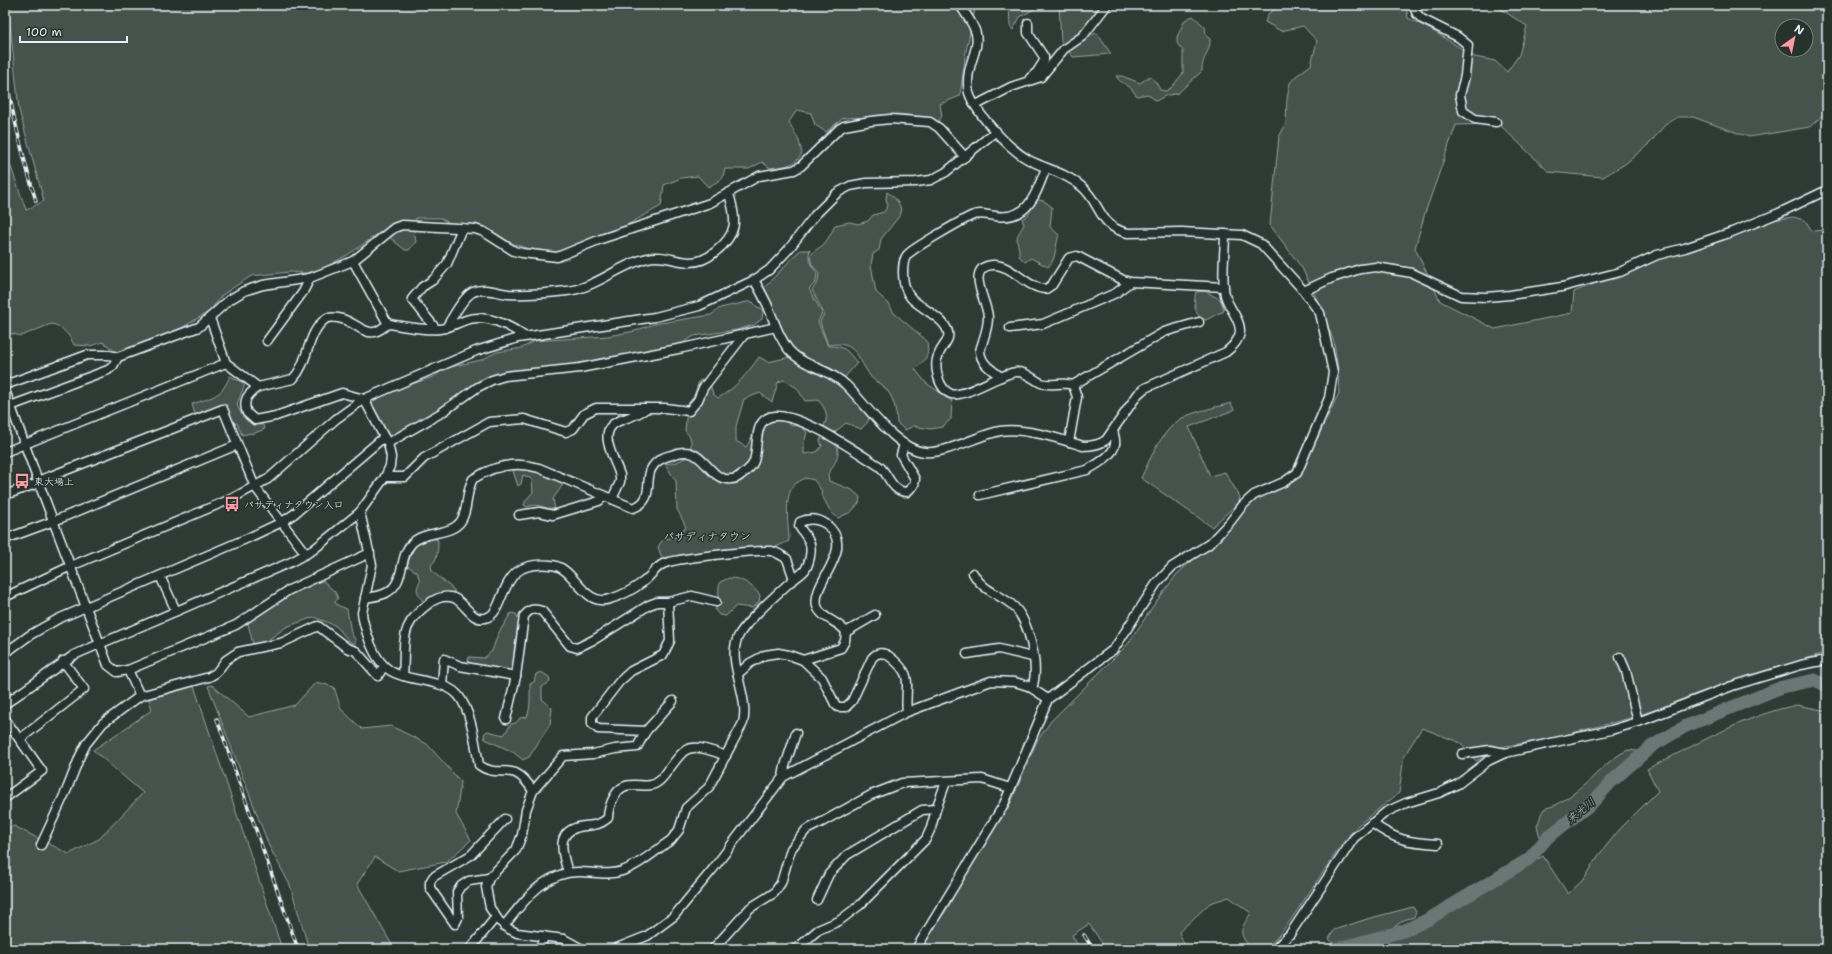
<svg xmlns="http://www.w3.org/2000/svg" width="1832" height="954" viewBox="0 0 1832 954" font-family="'Shantell Sans','Klee One',sans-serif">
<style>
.green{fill:#45524e;stroke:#96a2a3;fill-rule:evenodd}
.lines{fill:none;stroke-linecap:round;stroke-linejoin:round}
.river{stroke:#6b7775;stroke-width:13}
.minor-casing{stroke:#e8f1f8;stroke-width:11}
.minor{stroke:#26332d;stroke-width:8}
.rail-casing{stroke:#e8f1f8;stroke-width:3.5}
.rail{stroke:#26332d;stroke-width:2;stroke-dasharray:6;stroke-linecap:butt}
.labels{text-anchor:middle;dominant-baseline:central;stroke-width:3;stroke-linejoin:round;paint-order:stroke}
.poi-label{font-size:10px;fill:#e8f1f8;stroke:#26332d;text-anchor:start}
.neighbourhood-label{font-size:11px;fill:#e8f1f8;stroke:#26332d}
.water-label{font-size:11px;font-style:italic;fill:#b0babd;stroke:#26332d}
</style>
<rect width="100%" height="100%" fill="#2e3b35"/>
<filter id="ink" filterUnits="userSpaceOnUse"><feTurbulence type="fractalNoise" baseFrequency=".025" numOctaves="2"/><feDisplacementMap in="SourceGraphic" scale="8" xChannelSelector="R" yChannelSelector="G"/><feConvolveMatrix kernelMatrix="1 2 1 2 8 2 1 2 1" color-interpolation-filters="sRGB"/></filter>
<g filter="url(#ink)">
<!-- green -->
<g class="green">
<path d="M8,5H976L966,51L960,96L940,104L942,116L938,122L927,117L896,114L882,117L843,118L826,132L815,125L811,113L797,110L789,122L799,141L802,153C796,166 784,166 770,168L762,162L749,169H725L722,179L708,187L698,176L681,178L664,185L661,206L625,226L559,254L536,251L451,224L440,218H416L414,230L416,242L409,250H405L382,231L349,254L322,269L306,273L290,272L251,276L222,295L210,311L173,333L120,355L103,342L90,346L74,345C70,336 62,325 51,324L21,336L5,332V150L26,210L44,201L19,110Z"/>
<path d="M1009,5H1036V8L1020,17L1013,30L1010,26Z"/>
<path d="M1059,5H1103L1083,28L1088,35L1097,33L1111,54L1073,57L1061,42Z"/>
<path d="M1281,5H1406L1408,18L1433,31L1475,57L1495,61L1507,72L1519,55L1527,26L1494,5H1827V111L1810,127L1749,137L1693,117H1678L1665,125L1650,143L1625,164L1603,177L1549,172L1499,124L1456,125L1425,213L1415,248L1440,301L1495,329L1572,313L1574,292L1631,268L1760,222L1793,217L1805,220L1812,231L1827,230V653H1824L1696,694L1658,709L1623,720L1545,740L1505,746L1476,761L1461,743L1422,728L1404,756L1399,793L1358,825L1342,844L1290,921L1275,940L1262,949H1252C1237,933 1240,930 1251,913L1229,897L1210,903L1179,932L1186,949H1106L1089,924L1072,935L1080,949H919L949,906L963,876L1009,807L1037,741L1051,721L1128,644L1153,606L1177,574L1237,521L1251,501L1292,470L1317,439L1339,393L1338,370L1334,342L1321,308L1302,268L1270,225L1279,137L1286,124L1287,99L1290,83L1296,76L1311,65L1317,41L1303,26L1281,31L1265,22L1268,14ZM1782,26H1806V50H1782Z"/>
<path d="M1193,16L1205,27L1206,36L1210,39C1211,51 1201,59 1202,71L1178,93L1165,96L1156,101L1148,94L1137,96C1134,93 1132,88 1128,86C1123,82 1119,82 1116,76H1122L1140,83L1150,76L1157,84L1160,90L1166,91L1172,87L1183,73V51L1177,43V37L1185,20Z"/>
<path d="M887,192C896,198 901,203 901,214L881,239L879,250L873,254L871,265L876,292L889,304L894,313L927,341C929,357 927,358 915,369L926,383L952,401L951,419L942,427L930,429L914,426L905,430L897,423C896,409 894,396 883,386C879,383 874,381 871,377C857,358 857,340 828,345L820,322L824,314L812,290L818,282L819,273L812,265L810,256C814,250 818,249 823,245C828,240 832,232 835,225L850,222L858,224L868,221L873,215L884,212L888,205L886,199Z"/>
<path d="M1038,200L1044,201L1052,207L1050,227L1059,235C1055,245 1057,259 1048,267L1031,258L1025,262L1019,256C1020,248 1017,245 1017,239C1017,234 1022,229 1024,224L1022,219C1033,214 1029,206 1038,200Z"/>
<path d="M800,250H810C807,259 811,266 817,273L816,282L809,289L822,313L818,322L828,346C845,346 847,350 857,363L844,378L795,352L782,329L762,290Z"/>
<path d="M1205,291L1221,300L1224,310L1223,312L1219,313L1206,320C1194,317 1193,303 1196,292Z"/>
<path d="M747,302H753L757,307L761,308L763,312L762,319L754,325L736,330L694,336L679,345L668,348L603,358L569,366L543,369H524L492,375L474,384L437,411L393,437L388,434L372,404L377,397L383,394L433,377L446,368L481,360L497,352L522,348L534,341L608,336L635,331L654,324L711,315L720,308Z"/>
<path d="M759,357L768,362L790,357L802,366L814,370L844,388L869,418L867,423L861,429L846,423L835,432L828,431L824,426C829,415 826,409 818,400L805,401L797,388L784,380L778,382L772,402L760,393L744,399L736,426V441L746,447C757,433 751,421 769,411L792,426L799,425L807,432L804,443V454L817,452L822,446L820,440L823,436C827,438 833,441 836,445C842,453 833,467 828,474L829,481L852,490L860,497L859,503L851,512L838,518L831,512L821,494L822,491L814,480L805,478C802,480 797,482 794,485C783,498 789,526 789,541L778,546L767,548L744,547L723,553L703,552L662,558L658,547L663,539L677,537L686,527L677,509L676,481L665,464L677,462L689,456C691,446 694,439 685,431L687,408L694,403V396L699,381L704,379L710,384L713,394L718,398C736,388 747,374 759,357Z"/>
<path d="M230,376L245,384L237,404C241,418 249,425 263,425L265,429L252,434L251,433L242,435L237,423L233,424L224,406L196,418L192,404C213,397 221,397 230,376Z"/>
<path d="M1231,403L1234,410L1189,427L1210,476L1225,472L1240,497L1239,502L1212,527L1141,478C1150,459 1159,437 1175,423C1187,412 1215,408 1231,403Z"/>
<path d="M515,466C531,466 553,472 564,483L553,499L555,509C544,509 538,502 527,507L524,505L526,500L533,492L532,479L523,475L521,484L518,486L513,471Z"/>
<path d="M432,538L438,540C438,549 438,560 431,565L432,571L455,591L429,602L423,601C417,593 415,590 420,581L417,572L406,565L408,552L422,540Z"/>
<path d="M320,578L335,592L338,598L335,602L337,605L347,609L351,633L356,641L354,644L349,641L336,626L314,617L286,627L264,643L253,644L248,624L249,621L255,618L291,591Z"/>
<path d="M729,578C742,578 751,584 760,595L759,602L752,608L736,606L726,616L719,615L715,610C721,600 717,592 720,582Z"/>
<path d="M511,613L516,614L519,620L514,650L515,668L511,672L471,666L468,661L469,657L484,658L492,651L498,634Z"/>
<path d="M541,672L549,677L550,682L542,687V699L552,708L550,724L529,757L523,760L513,752L485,739L484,734L487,731L504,735L511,724L516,723L520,718L527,717C531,707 530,696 530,684L534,682L536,674Z"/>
<path d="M316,682L334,687L341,709L362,729L391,726L427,744L461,782L456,814L471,840L446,862L398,871L375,857L357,884L392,945L397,949H309L290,885L269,846L208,686L212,685L249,717L295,705Z"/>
<path d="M194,686L282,949H5V829L14,826L69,854L99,839L143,793L93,750L152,710L149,699Z"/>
<path d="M1797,705L1827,711V949H1355L1351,944L1377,934C1369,936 1359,937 1352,940C1341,943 1340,949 1329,939L1334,930L1367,919L1413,907L1416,912L1414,917L1404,920L1390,930L1420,919L1424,921L1543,856L1568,894L1585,878L1598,856L1620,829L1658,791L1647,769C1696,745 1743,716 1797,705Z"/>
<path d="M1628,750L1637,751L1638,754L1632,762L1630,769L1608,783L1596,807L1585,813L1575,823L1553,840H1545L1540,837L1537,826C1540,820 1540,814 1544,809C1547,807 1552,807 1556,805C1562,801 1569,797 1574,793C1593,780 1607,759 1628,750Z"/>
</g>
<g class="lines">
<!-- river -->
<path class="river" d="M1335,949L1403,931L1427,920L1529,859L1548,837L1592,803L1612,781L1652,746L1686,726L1782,687L1815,680L1827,686"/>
<defs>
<g id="minor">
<path d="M1413,5L1417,14L1422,19L1458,37L1468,45L1465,76L1460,95L1463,111L1475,119L1496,122"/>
<path d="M1028,23V33L1044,57V61L1037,72L1030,78"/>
<path d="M976,105L1011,87L1041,77L1064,49L1083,36L1107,5"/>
<path d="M1046,168C1036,193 1029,221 995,216C987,215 979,212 971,216C961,221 913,248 907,255C903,260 903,267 903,273C903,282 905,291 911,298C921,309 952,321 948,338C946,344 941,348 939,354C933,365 938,389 951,394C965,398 999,374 1016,372C1026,371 1032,379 1041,383C1051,387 1063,381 1073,385L1077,397L1069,442"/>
<path d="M353,261L388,324C405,326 422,331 440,329C449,328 457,323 466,320C485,313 509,325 524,336"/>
<path d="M754,280C759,288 763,296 767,304C774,320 778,337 789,350C804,367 830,369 846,385C866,404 896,450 925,452C946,454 978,435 1000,431C1024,427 1060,439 1083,446C1092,446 1099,445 1106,440L1138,394L1145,388L1226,352C1232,347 1239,341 1240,332C1241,319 1228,308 1225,295C1221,276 1225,253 1225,234"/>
<path d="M1304,291L1332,278L1360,269L1376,267L1412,273L1461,296L1486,297L1510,295L1562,287L1620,272L1657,255L1685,248L1732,232L1779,213L1827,190"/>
<path d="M210,318L226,363L258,387L293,379C310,361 306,332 327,318C350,314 361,335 374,332C380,331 383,327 388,324"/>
<path d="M446,328C452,318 464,296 473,292C483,287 498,293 509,294C528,295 548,293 567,291C596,288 620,264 648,258C662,254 676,262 690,262C700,262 708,258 715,252C738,234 737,220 729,194"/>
<path d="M1010,328L1043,324L1116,293L1130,282"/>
<path d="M436,329L412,299L422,287L433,280L447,264L462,228"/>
<path d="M267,341L303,292L310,278"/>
<path d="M1001,377C991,369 981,364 980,351C983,340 988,329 988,318C989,304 963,267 993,265C1012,264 1027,289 1046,289L1052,285L1069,258L1077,256L1123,280L1130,282L1224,287"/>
<path d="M5,385L87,355H109L118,357L199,327L229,300L244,291L263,285L310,278L353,261L394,228L402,225L475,229L484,232L514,251L522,253L557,257L562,255L601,239L710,203L759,176L794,170L801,166L839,129L844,126L871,121L890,119L930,122L939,128L965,157"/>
<path d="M1073,385L1164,332L1199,322"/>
<path d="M5,390L38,481L108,665L117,672L128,670L236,625L289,590L370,553"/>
<path d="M5,408L108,370L113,366L118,357"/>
<path d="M388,443L441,413L478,387L492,380L505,376L580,368L683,348L776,327"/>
<path d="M5,452L226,363"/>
<path d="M385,477H405L424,458L489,422L524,419L566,432L573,429L584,414L596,408H665L689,411L698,400L703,388L744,335"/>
<path d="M38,481L223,409L255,487L306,554"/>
<path d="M5,495L39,483"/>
<path d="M980,495L1087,470C1096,465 1114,455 1115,444C1116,440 1114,435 1113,431"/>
<path d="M612,499L620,482V475C615,459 595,430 619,421C629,417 638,415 647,408"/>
<path d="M360,512L372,565L362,613C363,624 367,634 371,645C385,679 403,675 434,683C443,685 452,688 458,695C472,712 475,744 479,765C501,781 512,757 533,791L526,810L522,835L516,850L489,878L486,887L490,908L499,921L509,929L517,933L564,939L582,949"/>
<path d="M519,515L539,512L553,515L599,501L604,496"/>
<path d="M5,539L54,521L237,445"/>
<path d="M973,573C982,590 997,593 1011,604C1029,618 1040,667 1032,688"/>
<path d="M160,576L176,611"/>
<path d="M5,597L71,566L231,499L268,479L336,419L364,399L476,351L518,338L655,317L699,306L754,280L769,270L788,250L815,215L837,193L850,186L866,183L916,182L931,180L946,172L996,131"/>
<path d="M365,598C372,597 380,596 386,593C406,583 398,557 412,543C425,530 451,536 461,521C469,509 465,492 473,479C493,466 516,461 539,468L633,508C659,499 639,475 658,461C662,458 667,456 672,455C704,441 707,482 731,479C736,479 739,477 742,474C747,471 752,467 754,461C759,446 752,418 775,416C802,414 855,451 879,466C889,474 891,492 907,492L914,485L915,479L901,455L904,444"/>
<path d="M668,602L692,596L716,602"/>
<path d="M5,653L30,635L58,619L248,538L282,522L294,514L384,437"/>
<path d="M967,654L999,649L1032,657"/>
<path d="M1620,657L1626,671L1638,722"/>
<path d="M803,660L822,678L835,704L838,707H846L852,701L872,658C877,652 883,652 889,656C916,677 904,683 907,712"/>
<path d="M128,670L140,696"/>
<path d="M738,674L750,663L765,655L778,653L789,655L803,660L841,648L845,641L846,632L875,615"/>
<path d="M403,676C406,641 397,626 431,602C437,598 446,595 454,598C466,603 472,624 488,617C494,615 497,608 499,603C510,575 517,562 551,565C575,566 583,608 610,599C620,596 634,589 643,582C650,577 655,568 663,564C675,558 756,550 771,551C777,552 782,556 787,559L794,579"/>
<path d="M442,685L444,659L460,666L516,676"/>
<path d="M5,704L74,655L291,562L313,550L360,512L385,477L390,466L391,457L388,443L384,437L364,399L342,393L276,416L255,420L247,413C242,400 248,394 258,387"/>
<path d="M5,719L42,771L5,798"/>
<path d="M506,719L516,676L524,616C530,609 533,608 542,611L570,646L577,648L595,639L649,605L657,602H668L670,641L663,655L631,671L619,682L592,717V724L598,729L646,731"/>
<path d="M20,739L84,689L63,661"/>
<path d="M1462,754L1490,750L1506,753"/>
<path d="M783,777L907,712L991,681L1015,682L1028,686L1048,699"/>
<path d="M533,791L563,756L593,754L615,749L637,747L646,731L673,701"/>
<path d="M1372,823C1396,841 1409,842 1438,844"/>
<path d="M41,845L67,789L80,756L86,744L103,723L140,696L209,677L216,673L226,660L238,652L281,643L318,626L347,648L356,651L378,676L384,666"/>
<path d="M568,872C561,851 555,829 585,826C594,825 600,825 608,818C608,809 611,802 615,795C628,775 646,793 659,781C663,778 666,773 669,769C681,754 684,744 705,749C713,751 719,753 726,756"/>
<path d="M489,878L469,881L461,886L457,892L458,918L455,924L430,888V882L433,877L471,855L505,819"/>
<path d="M817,900L829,874L847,855L922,810L936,809"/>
<path d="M504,926C524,901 544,871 580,872C594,872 608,876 622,871C640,865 656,850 671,840L679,830L686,808L709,787L743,723C750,694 726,663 738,637C745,622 775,596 788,584C793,579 800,576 805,570C809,564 812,552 810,544C808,537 802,532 799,526L800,522C809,518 817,518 826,524C858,549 811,581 817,606C821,619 839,621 846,632"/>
<path d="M470,949L496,917"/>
<path d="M540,949L544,936"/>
<path d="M614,949L647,936L674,916L713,869L783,777L785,766L796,733"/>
<path d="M713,949L750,908L774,893L781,883L791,849L806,830L822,822L871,795L902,783L982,779L1010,788"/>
<path d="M796,949L818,930L839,921L860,905L926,839L931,828L936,809L946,782"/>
<path d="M916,949L1004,804L1048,699L1114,649L1156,584L1172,567L1209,544L1230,522L1243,505L1254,495L1284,482L1297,473L1329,398L1333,372L1320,313L1303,290L1261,244L1242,235L1181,232L1128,233C1098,227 1101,202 1081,186C1066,173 1046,169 1029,160C1010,150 976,114 969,93C968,89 968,84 968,81C968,71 971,63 974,54C982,32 971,23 960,5"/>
<path d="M1275,949L1290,934L1354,838L1386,812L1406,803L1439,793L1458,784L1488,761L1505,753L1611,730L1638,722L1732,686L1801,665L1827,660"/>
</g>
</defs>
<!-- minor casing -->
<use href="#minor" class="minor-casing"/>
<!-- minor -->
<use href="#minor" class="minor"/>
<defs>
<g id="rail">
<path d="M5,69C12,114 23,157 36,201"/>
<path d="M217,719L298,949"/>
<path d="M1084,935L1093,949"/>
</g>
</defs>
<!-- rail casing -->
<use href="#rail" class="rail-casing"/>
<!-- rail -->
<use href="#rail" class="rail"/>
</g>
</g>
<!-- icons -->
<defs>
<symbol id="bus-bare" viewBox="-9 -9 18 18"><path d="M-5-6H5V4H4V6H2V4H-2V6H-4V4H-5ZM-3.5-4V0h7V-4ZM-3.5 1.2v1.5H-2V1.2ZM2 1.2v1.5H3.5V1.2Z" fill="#ff9aa2" stroke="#26332d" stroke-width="2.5" paint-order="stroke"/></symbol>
</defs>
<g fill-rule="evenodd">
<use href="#bus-bare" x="11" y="470" width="22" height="22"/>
<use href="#bus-bare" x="221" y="493" width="22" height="22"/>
</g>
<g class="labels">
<!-- poi labels -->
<g class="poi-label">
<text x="34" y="481">東大場上</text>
<text x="244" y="504">パサディナタウン入口</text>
</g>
<!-- neighbourhood labels -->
<g class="neighbourhood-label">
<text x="707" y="536">パサディナタウン</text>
</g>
<!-- water labels -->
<g class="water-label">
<text transform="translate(1581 811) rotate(-40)">来光川</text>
</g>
</g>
<!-- margin -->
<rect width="1832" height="954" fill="none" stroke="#26332d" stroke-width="20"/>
<rect x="10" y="10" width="1812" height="934" fill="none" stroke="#e8f1f8" stroke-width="1.5" filter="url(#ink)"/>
<!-- north arrow -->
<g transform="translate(1794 38) rotate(33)"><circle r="19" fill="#26332d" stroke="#747f7e"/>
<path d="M0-3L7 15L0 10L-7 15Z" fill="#ff9aa2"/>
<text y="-6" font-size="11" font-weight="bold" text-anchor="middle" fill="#e8f1f8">N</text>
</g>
<!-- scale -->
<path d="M20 36v6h107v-6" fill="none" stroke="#e8f1f8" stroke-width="2"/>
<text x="26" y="36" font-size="12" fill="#e8f1f8" stroke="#26332d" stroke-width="3" paint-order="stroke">100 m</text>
</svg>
